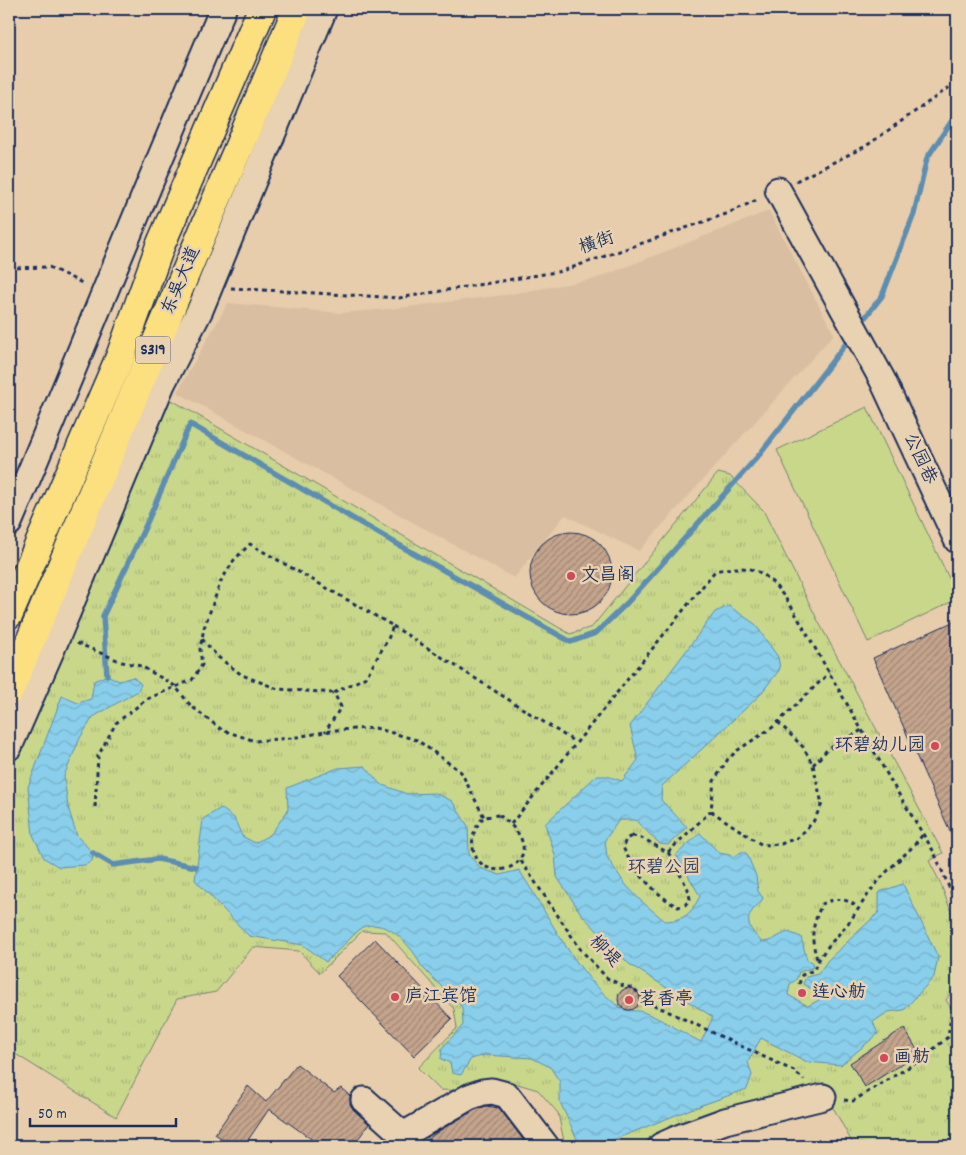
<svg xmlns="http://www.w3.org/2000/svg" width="966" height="1155" viewBox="0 0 966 1155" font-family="Dekko,'LXGW WenKai TC',sans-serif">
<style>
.built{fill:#d9bea1}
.green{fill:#c9d78b;stroke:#728374}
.park{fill:url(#park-tufts);stroke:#728374}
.water{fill:url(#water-waves);stroke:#5d8eb2}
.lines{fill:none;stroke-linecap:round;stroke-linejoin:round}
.stream{stroke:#5d8eb2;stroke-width:5.5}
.building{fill:url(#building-hatch);stroke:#1b2f5e}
.minor-casing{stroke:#1b2f5e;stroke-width:29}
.major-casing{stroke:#1b2f5e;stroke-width:31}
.path{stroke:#1b2f5e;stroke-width:3;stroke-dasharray:4 4;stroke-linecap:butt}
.minor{stroke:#e8d2b1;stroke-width:25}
.major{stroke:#fce080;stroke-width:28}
.poi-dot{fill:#d1495b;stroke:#e8d2b1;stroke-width:2}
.labels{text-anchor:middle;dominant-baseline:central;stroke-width:5;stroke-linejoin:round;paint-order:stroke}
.shield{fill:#e8d2b1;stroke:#586077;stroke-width:1}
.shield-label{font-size:16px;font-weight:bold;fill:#1b2f5e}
.street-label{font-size:18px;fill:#1b2f5e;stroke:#e8d2b1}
.poi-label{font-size:18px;fill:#1b2f5e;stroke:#e8d2b1;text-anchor:start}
.park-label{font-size:18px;fill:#2c4062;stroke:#e8d2b1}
</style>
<defs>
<pattern id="park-tufts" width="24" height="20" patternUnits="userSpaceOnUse" patternTransform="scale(1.25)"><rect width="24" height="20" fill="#c9d78b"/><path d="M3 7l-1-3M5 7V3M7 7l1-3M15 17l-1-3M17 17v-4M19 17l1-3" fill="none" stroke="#acb97a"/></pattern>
<pattern id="water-waves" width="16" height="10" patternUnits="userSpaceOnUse" patternTransform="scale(1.25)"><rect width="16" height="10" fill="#89ceea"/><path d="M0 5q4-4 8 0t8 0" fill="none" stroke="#76b1cb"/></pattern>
<pattern id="building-hatch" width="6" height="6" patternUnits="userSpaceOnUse" patternTransform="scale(1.25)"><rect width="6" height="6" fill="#c5a48c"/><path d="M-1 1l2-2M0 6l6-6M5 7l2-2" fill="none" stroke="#9f8676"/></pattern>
</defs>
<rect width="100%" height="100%" fill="#e7cdab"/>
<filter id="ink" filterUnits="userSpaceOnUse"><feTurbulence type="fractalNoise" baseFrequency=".02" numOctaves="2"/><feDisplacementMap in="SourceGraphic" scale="10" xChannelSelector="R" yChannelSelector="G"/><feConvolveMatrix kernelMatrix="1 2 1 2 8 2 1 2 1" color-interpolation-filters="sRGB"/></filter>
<g filter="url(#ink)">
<!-- built -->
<path class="built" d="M769,211L834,334L639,551L565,515L514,578L177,392L228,303L340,313L390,309L505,295L595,279Z"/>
<!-- green -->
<path class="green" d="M867,407L957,595V599L868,642L777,450Z"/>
<!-- park -->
<path class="park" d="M170,399L570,634L592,627L718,473L730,476L763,510L817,619L943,853L929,861L940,882L957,928V983L946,1000L957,1018V1146H854L834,1109L805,1091L688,1124L633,1146H565L558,1113L538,1090L511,1082L474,1091L440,1090L418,1068L457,1028L454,1009L386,932L362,931L320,973L299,951L253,947L216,992L177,999L116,1117L9,1050V773Z"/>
<!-- water -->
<g class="water">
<path d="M729,606L755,624L778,657L780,669L759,696L662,786L661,800L687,827L668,845L660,844L635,820H619L605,840L607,857L625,884L641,901L665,921C686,920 691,913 700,896L676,855L700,833L719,853L735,856L743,851L747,854L756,876L758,891L763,898C760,905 753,908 750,914C745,925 755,935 762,942C772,942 778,935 788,932L801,937L807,960L813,962L812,968L799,972L796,980L790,984L788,995L808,1006L819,1000L815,991L803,984L806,977L818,974L828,960L879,912V892L903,884L938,957L934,977L904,1010L888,1012L873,1022L878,1034L841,1065L807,1062L761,1038L748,1062L752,1075L747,1089L691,1109L598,1146H586L577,1139L560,1102V1082L550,1067L532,1058L485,1055L471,1059L461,1075L452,1073L450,1063L441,1059L442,1048L463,1025L462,1007C450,994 436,982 424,969C419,964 418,958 414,953C401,936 385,920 362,927L326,962L303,945L249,936L195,880L203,819L221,808L234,818L242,836L255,843L271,834L288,810L287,788L338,768L365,766L380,784L407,794L435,793L452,801L468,826L469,854L480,868L500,875L519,870C549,915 576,976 621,1008C628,1013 635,1009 643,1012C663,1019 682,1033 701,1042L713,1017L629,964L582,915L557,877L555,855L545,824L596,776H607L622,781L638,760L630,726L715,612Z"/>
<path d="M107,675L119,681L133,677L141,684L138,691L93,717L80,738L64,776L68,807L77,836L93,853L92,861L85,865L59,867L44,858L33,835L28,787L62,696L78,703L91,699L94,681Z"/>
</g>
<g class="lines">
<!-- stream -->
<g class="stream">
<path d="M860,324L882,296L914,214L927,158L957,113"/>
<path d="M107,675L103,616L146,525L190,424L390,540L571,642L596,633L627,603L760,454L852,336"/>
<path d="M93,853L113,865L158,859L196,867"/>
</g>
</g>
<!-- building -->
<g class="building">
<circle cx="571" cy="573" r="41"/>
<path d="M957,620V847L873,658Z"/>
<path d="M375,939L452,1019L414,1056L337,976Z"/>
<circle cx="629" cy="999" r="11"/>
<path d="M904,1028L919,1053L865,1087L850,1063Z"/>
<path d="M297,1064L334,1093L341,1088L350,1096V1104L354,1110L369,1124L353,1146H321L269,1109L244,1146H233L215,1134L248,1086L266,1102Z"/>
<path d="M486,1106L499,1108L522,1138L524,1146H418L442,1129L475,1110Z"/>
</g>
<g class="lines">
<defs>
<g id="minor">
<path d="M778,190L882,379L957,540"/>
<path d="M9,523C81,352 150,179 223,9"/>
<path d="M9,747L58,635L162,384L200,310L324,9"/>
<path d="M364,1100L403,1135L469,1097L483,1092L492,1091L507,1095L546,1146"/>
<path d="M661,1146L681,1137L725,1121L823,1097"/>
</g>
<g id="major">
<path d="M9,614L120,357L160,246L262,9"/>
<path d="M9,691L297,9"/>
</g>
</defs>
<!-- minor casing -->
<use href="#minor" class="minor-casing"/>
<!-- major casing -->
<use href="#major" class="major-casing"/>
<!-- path -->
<g class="path">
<path d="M796,181L866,146L957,82"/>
<path d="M9,268L49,267L84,284"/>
<path d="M231,288L399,298L562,271L726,214L759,199"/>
<path d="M393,626L575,742"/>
<path d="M202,639L218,657L242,675L278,689L334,693"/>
<path d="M77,643L122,662L141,666L175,686L191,706L222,730L255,741L291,738L336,730L375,728L417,740L461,772L484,817"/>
<path d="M813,765L827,750L862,730"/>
<path d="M95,807L98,756L116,723L147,699L192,680L202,665L200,649L204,628L221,581L234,560L250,544L393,626L388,639L366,677L334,693L341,707L325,732"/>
<path d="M711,811L762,845L781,844L799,837L813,822L822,804L813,765L803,747L778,722"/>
<path d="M499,815C563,861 481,893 473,848C471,836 476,825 484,817Z"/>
<path d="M511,824L715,571C758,562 767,573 791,606L895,788L934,852L957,906"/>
<path d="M632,836C646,837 655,847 668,852L688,889L690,899L685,905L678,907C657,896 632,869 623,847L626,839Z"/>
<path d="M668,852L711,811L714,781L728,759L738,750L773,727L829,673"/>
<path d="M521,861L581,950L607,978L621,985L633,988L650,1003L794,1071L804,1080"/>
<path d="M817,959C810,936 812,926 822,904C838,897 844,898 858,907"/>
<path d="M799,984L802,975L814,970C820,953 834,940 846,926C858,911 867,894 880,879C894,863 911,851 923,834"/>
<path d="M844,1100L853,1101L922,1059L948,1037L953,1000L957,997"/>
</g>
<!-- minor -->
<use href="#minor" class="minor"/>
<!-- major -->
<use href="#major" class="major"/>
</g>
</g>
<!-- markers -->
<g class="poi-dot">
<circle cx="571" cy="576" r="5"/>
<circle cx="935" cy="746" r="5"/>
<circle cx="802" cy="993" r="5"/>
<circle cx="395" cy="997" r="5"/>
<circle cx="629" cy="1000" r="5"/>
<circle cx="884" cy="1058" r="5"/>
</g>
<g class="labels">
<!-- shield labels -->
<rect class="shield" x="135.5" y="336.5" width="35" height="27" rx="4"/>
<g class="shield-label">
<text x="153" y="350">S319</text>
</g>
<!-- street labels -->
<g class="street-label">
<text transform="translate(597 244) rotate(-19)">横街</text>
<text transform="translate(182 281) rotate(-67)">东吴大道</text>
<text transform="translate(919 459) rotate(65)">公园巷</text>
<text transform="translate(604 952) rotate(46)">柳堤</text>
</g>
<!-- poi labels -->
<g class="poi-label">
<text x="581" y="576">文昌阁</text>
<text x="925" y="746" text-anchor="end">环碧幼儿园</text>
<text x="812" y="993">连心舫</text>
<text x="405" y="997">庐江宾馆</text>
<text x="639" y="1000">茗香亭</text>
<text x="894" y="1058">画舫</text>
</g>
<!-- park labels -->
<g class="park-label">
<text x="664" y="868">环碧公园</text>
</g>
</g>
<!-- margin -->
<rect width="966" height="1155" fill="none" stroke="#e8d2b1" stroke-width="30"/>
<rect x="15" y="15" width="936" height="1125" fill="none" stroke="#1b2f5e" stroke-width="2" filter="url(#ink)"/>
<!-- scale -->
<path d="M30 1118v8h146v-8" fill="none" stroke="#1b2f5e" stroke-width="2.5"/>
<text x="38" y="1118" font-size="15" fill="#1b2f5e" stroke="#e8d2b1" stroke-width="4" paint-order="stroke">50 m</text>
</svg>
